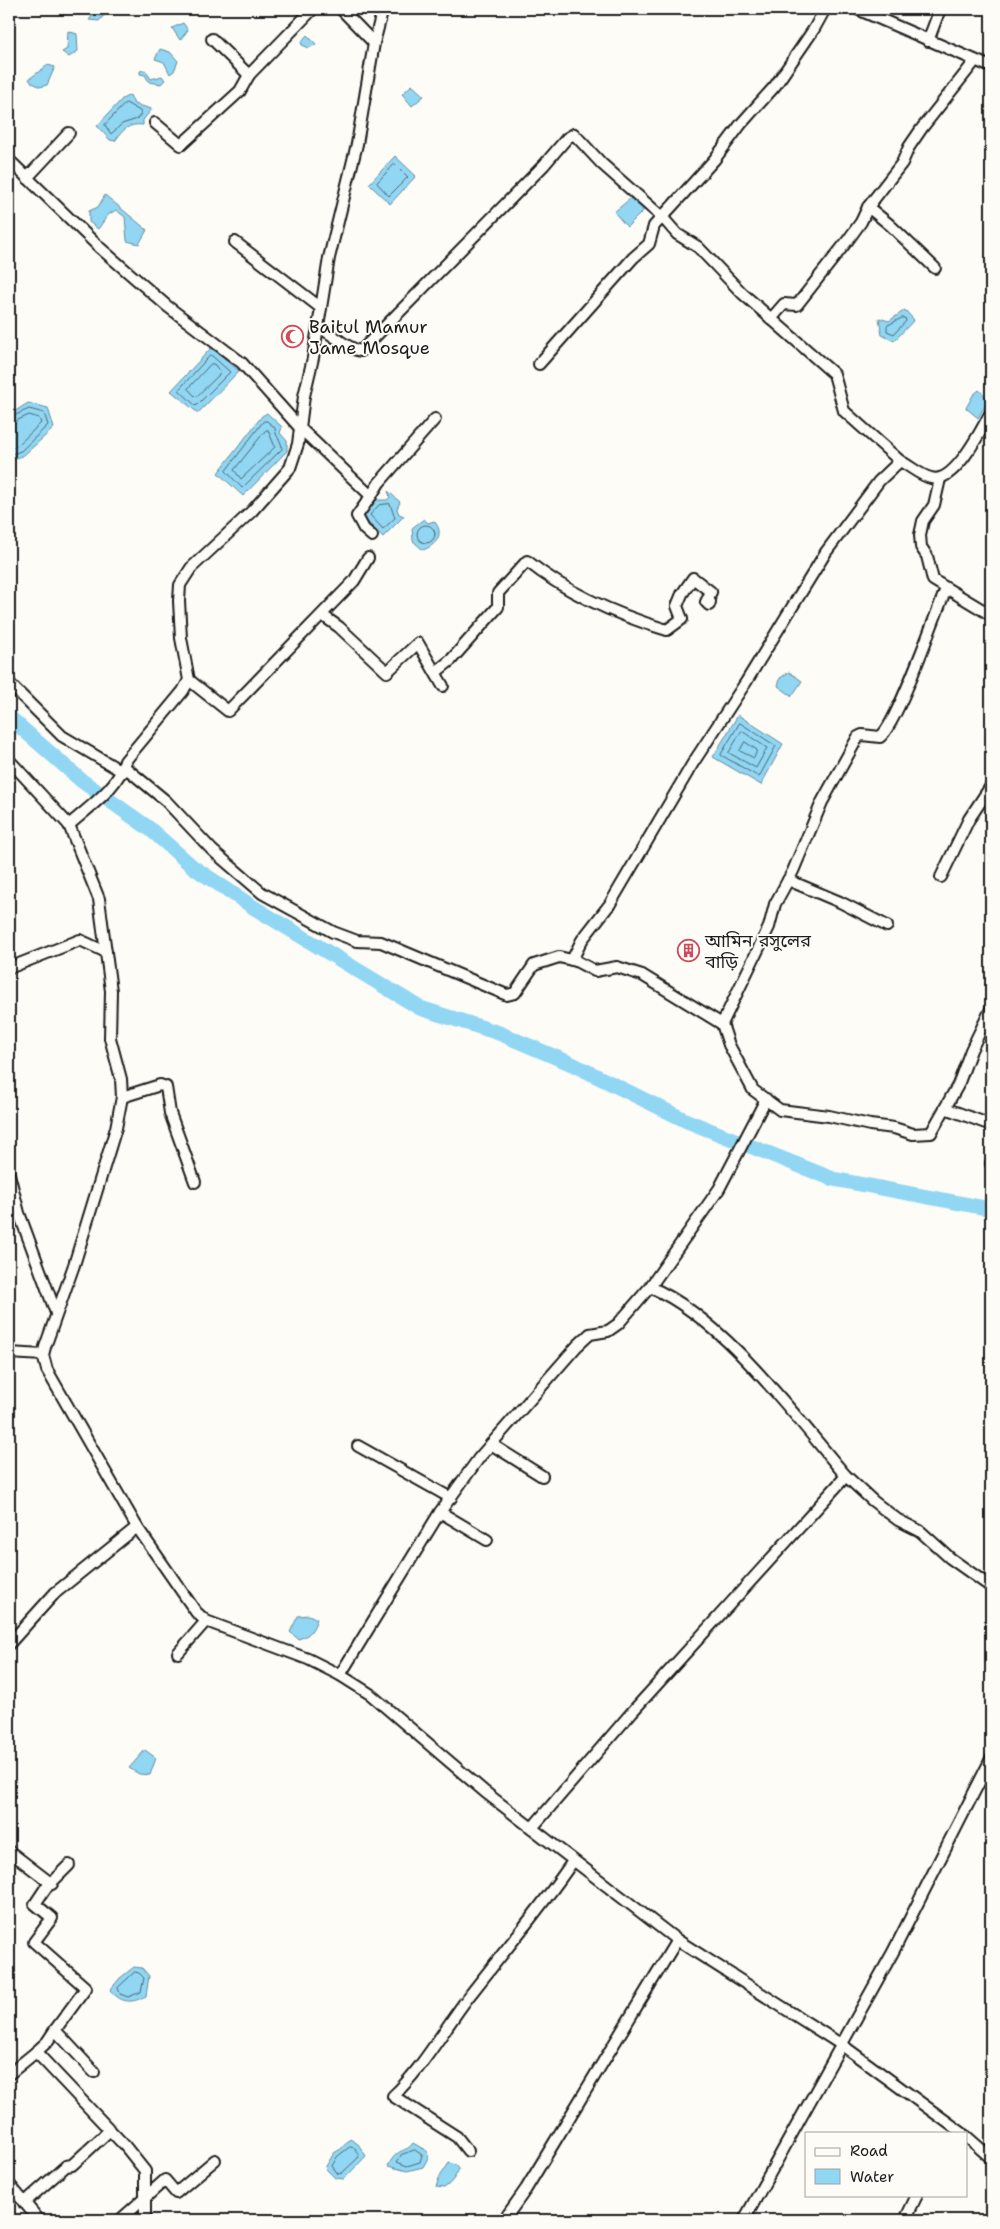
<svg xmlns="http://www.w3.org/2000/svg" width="1000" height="2229" viewBox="0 0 1000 2229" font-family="'Shantell Sans','Noto Sans Bengali',sans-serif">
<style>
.water{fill:#91d6f2;stroke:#628c9c}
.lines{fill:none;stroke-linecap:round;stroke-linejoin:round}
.shore{stroke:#4b6672;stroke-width:1}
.river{stroke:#91d6f2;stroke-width:15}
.minor-casing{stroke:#1c1c1c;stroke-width:14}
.minor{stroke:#fdfcf7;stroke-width:10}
.labels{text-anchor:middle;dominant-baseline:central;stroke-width:4;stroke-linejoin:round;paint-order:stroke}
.poi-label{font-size:18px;fill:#1c1c1c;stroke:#fdfcf7;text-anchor:start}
</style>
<rect width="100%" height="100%" fill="#fdfcf7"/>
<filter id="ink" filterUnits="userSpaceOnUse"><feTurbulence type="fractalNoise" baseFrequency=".02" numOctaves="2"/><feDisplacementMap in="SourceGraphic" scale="10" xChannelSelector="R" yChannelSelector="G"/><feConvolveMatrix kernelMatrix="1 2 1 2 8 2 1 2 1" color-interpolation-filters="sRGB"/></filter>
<g filter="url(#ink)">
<!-- water -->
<g class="water">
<path d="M97,9H108V11L99,21L89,20Z"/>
<path d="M183,23L188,30L180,40L172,28Z"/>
<path d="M68,31L77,34L78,51L69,57L62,52L67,49Z"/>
<path d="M307,35L316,44L309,48L302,45L301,42Z"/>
<path d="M160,49L170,52L178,61L174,71L170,74L164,62L155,59Z"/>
<path d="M48,65L55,67L47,85L40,87L31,82L29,79Z"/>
<path d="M145,70L151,79L162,76L165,80L161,84L149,82L145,75L140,74V71Z"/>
<path d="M412,85L424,96L412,106L402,94Z"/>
<path d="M130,95L134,104L152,109L143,120V125C128,123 123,130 115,141L110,140L97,126L122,99Z"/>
<path d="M395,156L416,176L390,204L369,184Z"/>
<path d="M105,195L147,230L139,244L127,241L125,217L116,210L108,215L98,229L89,222V211L98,207Z"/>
<path d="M631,198L644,210L627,227L614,212Z"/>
<path d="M905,310L914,320L894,341L882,335L879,318L889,321Z"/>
<path d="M212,347L239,371L198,413L171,391Z"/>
<path d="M979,390L989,399L978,418L966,408L973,395Z"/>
<path d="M28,403L48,408L54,428L24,455L9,461V415Z"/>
<path d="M267,413L282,427L280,433L287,441V451L243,496L218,473L262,416Z"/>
<path d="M388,491L400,502L397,509L399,514L404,516L383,537L362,517L376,500H387L390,497Z"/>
<path d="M424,519L428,523L434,521C445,533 437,545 423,550L413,541L412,528Z"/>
<path d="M789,672L802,681L792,696L778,686L780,678Z"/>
<path d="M738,715L783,744L761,785L713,757Z"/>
<path d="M309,1615L317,1619C313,1630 310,1636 298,1639L290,1632L298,1616Z"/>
<path d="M145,1750L156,1758L150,1775L139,1774L129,1768Z"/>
<path d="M134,1967L142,1968L149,1976L146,1996C131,2004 121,2003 110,1990L120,1978Z"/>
<path d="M350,2139L358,2144L366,2156L344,2179L335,2178L325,2168L334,2153L341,2149Z"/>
<path d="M413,2143L427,2151L428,2158L423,2167L407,2171L388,2166C398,2146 405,2154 413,2143Z"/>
<path d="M449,2163L456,2165L459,2169C455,2177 452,2183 444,2188L436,2187L439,2178Z"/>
</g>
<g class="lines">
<!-- shore -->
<g class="shore">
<path d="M126,103L140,111L141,114L137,119L122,124L111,134L105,125Z"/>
<path d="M395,164L408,177L389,196L377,183Z"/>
<path d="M902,318H905L906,321L894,334L887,331V326Z"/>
<path d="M211,355L230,372L196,406L179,390Z"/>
<path d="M211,364H214L221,373L196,397L188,389Z"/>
<path d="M9,418L29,409L44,413L48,425L21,451L9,455"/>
<path d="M264,421H267L275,428C275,437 282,440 282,449L242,488L226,471Z"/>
<path d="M9,424L29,415L39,418L41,423L18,445L9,449"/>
<path d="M268,430L275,447L241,479L234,470L265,431Z"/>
<path d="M390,504L395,518L383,529L370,515L379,505Z"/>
<circle cx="426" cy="534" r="9"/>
<path d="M740,723L776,746L759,777L721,755Z"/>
<path d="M742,731L767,748L756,768L729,753Z"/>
<path d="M745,742L757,750L754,758L740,751Z"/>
<path d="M135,1972L139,1973L144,1978L141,1992L128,1997L120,1994L118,1988Z"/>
<path d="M350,2147L355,2148L359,2157L342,2173L338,2174L332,2166L337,2157Z"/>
<path d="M415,2150L422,2155L420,2162L407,2166L397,2162L401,2155Z"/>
</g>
<!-- river -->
<path class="river" d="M9,717L82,781L150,829L193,867L253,907L420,1008L499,1033L572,1064L687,1121L833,1179L991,1209"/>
<defs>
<g id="minor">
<path d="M341,9L374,43"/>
<path d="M857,9L991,67"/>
<path d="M212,39L249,75"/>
<path d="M928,41L940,9"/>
<path d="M155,123L181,145L240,91L249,75L313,9"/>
<path d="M9,160L99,247L167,306L242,363L300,428L371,496L357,516L364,529L372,536"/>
<path d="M27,178L69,133"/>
<path d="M868,207L890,225L935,268"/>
<path d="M235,242L321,308"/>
<path d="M771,319L784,304L797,305L848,240L861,222L868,207L902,163L909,147L922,128L975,61"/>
<path d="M318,327C333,333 344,348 361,351L544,165L567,138L574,134L602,164L663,218L677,234L698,247L742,293L834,374L844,411L900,461"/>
<path d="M539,364L633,258L649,244L654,226L714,160L741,124L775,86L814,29L825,9"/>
<path d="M940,479L934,505L923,521L920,535L921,547L927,556L933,580L991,615"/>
<path d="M371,496L379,483L435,419"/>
<path d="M322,615L339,627L387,672L418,643L443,686"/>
<path d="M436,672L451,660L498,607V593L527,561C568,594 617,615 667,630L682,619L677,606L682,594L693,578L711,592L706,602L709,605L710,602"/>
<path d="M189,680L228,711L354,581L368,558"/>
<path d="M9,683L62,736L123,772L126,768L166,801L212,850L262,893L333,932L357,941L381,942L507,995L515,993L534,965L559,957L576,961L595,971L617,967L642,975L722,1024L729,1045L753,1090L780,1110L829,1116L870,1125L894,1128L913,1134L931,1133L958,1085L971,1050L991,1009"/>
<path d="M9,760L69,825"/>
<path d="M941,877L969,819L991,786"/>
<path d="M788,880L840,902L887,926"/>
<path d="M572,960L582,940L610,904L693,763L746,682L826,552L879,481L900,461C910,466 921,476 931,478C954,485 982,429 991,412"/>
<path d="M9,968L80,940L106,952"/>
<path d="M722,1024L769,927L775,904L793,871L822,802L858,737L862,735L880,737C897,725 935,615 946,589"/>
<path d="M122,1097L160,1085L166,1087L170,1113L195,1182"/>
<path d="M945,1108L991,1125"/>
<path d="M991,1163V1164"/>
<path d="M9,1174L19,1213L56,1313"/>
<path d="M650,1287C722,1317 795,1416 846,1476"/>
<path d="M9,1353L43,1355"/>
<path d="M491,1444L542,1476"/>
<path d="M358,1446L451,1498"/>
<path d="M440,1512L487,1540"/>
<path d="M137,1527L196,1612L206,1621L308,1659L340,1675L370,1694L485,1792L677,1940L842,2045L962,2133"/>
<path d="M9,1644L55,1593L137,1527L47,1370L43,1355L45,1347L74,1265L116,1128L122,1097L121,1079L110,1038L111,991L99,899L69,825C89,807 119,787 125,761L183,691L189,680L181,638L179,601L180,585L191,568L252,511L290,468L298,444L304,396L313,358L329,258L357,144L374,43L383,9"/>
<path d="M178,1653L206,1621"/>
<path d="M340,1675L440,1512L479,1458L577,1346L590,1334L608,1331L618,1324L650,1287L719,1189L766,1099"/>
<path d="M532,1828L632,1712L846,1476L873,1501L898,1520L920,1531L950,1558L991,1587"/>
<path d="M9,1851L52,1884"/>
<path d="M55,2030L86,1988L34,1942L52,1918L35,1904L45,1889L69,1865"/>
<path d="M36,2052L47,2042L55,2030L94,2072"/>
<path d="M9,2074L36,2052L125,2146L145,2171V2220"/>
<path d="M966,2136L991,2158"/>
<path d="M468,2151L457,2137L393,2096C423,2068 445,2027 470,1995C505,1950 541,1908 573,1861"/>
<path d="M9,2184L39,2220"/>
<path d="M24,2203L66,2166L72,2165L110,2130"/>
<path d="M120,2220L165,2180L176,2193L215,2160"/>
<path d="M504,2220L526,2189L677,1940"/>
<path d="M744,2220L893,1952L991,1759"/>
<path d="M905,2220L917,2195"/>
</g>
</defs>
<!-- minor casing -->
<use href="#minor" class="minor-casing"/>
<!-- minor -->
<use href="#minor" class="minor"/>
</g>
</g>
<!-- icons -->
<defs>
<symbol id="mosque-ring" viewBox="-11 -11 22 22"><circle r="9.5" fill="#fdfcf7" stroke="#d1495b" stroke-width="1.5"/><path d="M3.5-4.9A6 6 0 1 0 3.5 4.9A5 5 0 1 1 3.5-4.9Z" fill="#d1495b"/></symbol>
<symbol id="building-ring" viewBox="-11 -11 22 22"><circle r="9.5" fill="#fdfcf7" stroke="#d1495b" stroke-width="1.5"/><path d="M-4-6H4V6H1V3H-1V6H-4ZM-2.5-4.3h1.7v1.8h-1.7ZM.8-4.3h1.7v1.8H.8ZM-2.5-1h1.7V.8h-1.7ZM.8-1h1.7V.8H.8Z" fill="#d1495b"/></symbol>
</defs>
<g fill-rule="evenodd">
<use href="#mosque-ring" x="280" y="324" width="25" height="25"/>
<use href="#building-ring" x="676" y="938" width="25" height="25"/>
</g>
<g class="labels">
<!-- poi labels -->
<g class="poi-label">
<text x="309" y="327">Baitul Mamur<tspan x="309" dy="21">Jame Mosque</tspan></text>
<text x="705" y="941">আমিন রসুলের<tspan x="705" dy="21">বাড়ি</tspan></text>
</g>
</g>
<!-- margin -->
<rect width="1000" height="2229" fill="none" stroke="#fdfcf7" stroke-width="30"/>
<rect x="15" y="15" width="970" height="2199" fill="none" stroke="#1c1c1c" stroke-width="2" filter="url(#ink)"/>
<!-- legend -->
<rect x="805" y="2132" width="162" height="65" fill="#fdfcf7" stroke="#a3a29f"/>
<rect x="815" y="2148" width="25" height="8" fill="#fdfcf7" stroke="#a3a29f"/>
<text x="850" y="2156" font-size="15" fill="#1c1c1c">Road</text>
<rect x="815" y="2169" width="25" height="15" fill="#91d6f2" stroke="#a3a29f"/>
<text x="850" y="2182" font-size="15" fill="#1c1c1c">Water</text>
</svg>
